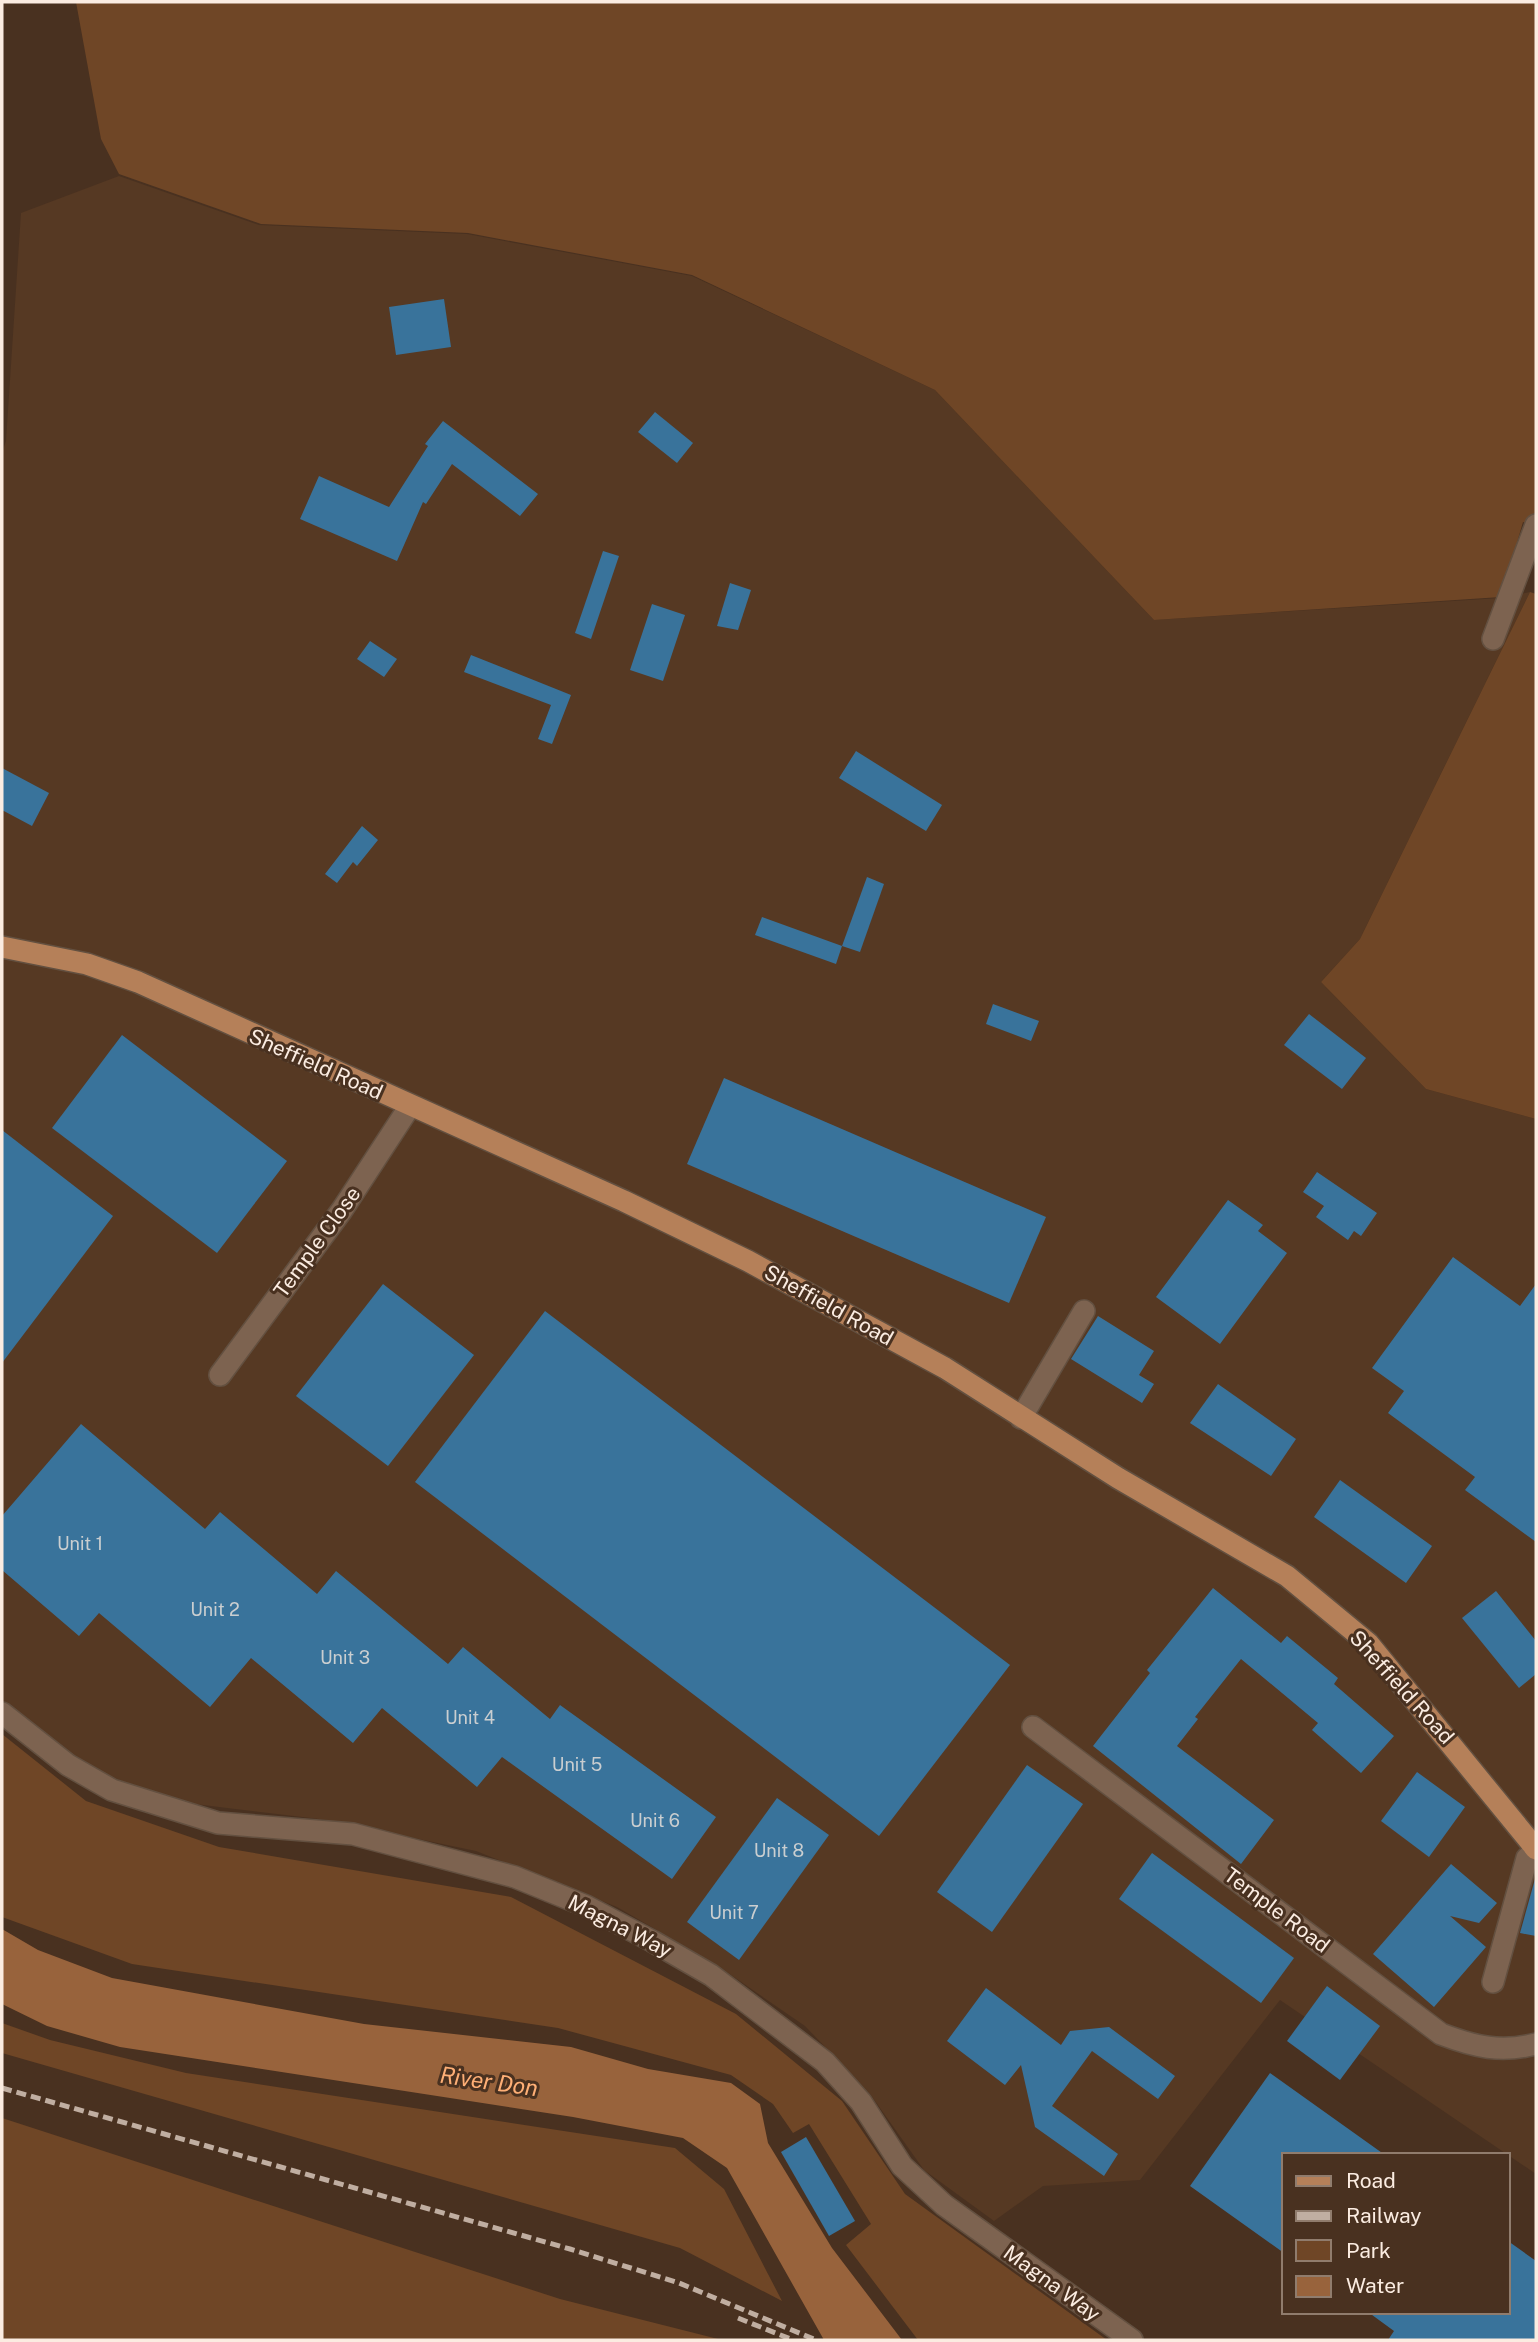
<svg xmlns="http://www.w3.org/2000/svg" width="1538" height="2342" viewBox="0 0 1538 2342" font-family="'Public Sans',sans-serif">
<style>
.built{fill:#563923}
.green{fill:#6f4626}
.water{fill:#98633c}
.building{fill:#39739b}
.lines{fill:none;stroke-linecap:round;stroke-linejoin:round}
.street-casing{stroke:#635040;stroke-width:24}
.primary-casing{stroke:#635040;stroke-width:24}
.street{stroke:#7d6350;stroke-width:21}
.primary{stroke:#b58059;stroke-width:21}
.rail{stroke:#c0aea1;stroke-width:5;stroke-dasharray:10 5;stroke-linecap:butt}
.labels{text-anchor:middle;dominant-baseline:central;stroke-width:6;stroke-linejoin:round;paint-order:stroke}
.number-label{font-size:18px;fill:#caced0}
.street-label{font-size:21px;fill:#fbece1;stroke:#493120}
.water-label{font-size:23px;font-style:italic;fill:#feaf76;stroke:#493120}
</style>
<rect width="100%" height="100%" fill="#493120"/>
<!-- built -->
<path class="built" d="M119,176L259,225L467,234L692,276L935,390L1154,620L1500,598L1530,592L1360,939L1321,982L1426,1089L1536,1119V2174L1280,2000L1140,2180L1043,2186L994,2221L924,2170L870,2094L805,2026L715,1964L617,1907L476,1851L327,1820L170,1801L81,1764L2,1703V453L6,441L21,213Z"/>
<!-- green -->
<g class="green">
<path d="M76,2H1536V527L1523,522L1501,597L1154,620L935,390L692,275L468,233L261,224L119,174L101,139Z"/>
<path d="M1530,592L1536,594V1119L1426,1089L1321,982L1360,939Z"/>
<path d="M2,1734L86,1801L219,1847L511,1897L736,2014L842,2101L905,2194L1107,2340H918L846,2245L871,2224L809,2124L793,2133L773,2104L731,2075L558,2028L132,1964L2,1917Z"/>
<path d="M2,2023L50,2040L186,2073L675,2148L724,2189L782,2301L680,2248L2,2053Z"/>
<path d="M2,2118L560,2299L722,2340H2Z"/>
</g>
<!-- water -->
<path class="water" d="M2,1929L38,1950L112,1978L364,2024L571,2047L648,2069L731,2083L760,2104L768,2143L832,2248L902,2340H824L727,2168L683,2138L573,2117L120,2047L47,2026L2,2004Z"/>
<!-- building -->
<g class="building">
<path d="M444,299L451,347L396,355L389,307Z"/>
<path d="M655,412L693,443L677,463L638,432Z"/>
<path d="M443,421L538,494L520,516L452,464L426,504L423,502L397,561L300,519L319,476L389,507L428,446L425,444Z"/>
<path d="M603,551L619,556L591,639L575,633Z"/>
<path d="M730,583L751,590L738,630L717,626Z"/>
<path d="M652,604L685,615L663,681L630,670Z"/>
<path d="M370,641L397,659L384,677L357,659Z"/>
<path d="M471,655L571,695L552,744L538,739L551,705L464,672Z"/>
<path d="M856,751L942,805L926,831L839,778Z"/>
<path d="M2,768L49,793L32,826L2,810Z"/>
<path d="M362,826L378,840L357,866L353,862L337,883L325,874Z"/>
<path d="M867,877L884,884L860,952L842,946Z"/>
<path d="M762,917L842,946L836,964L755,935Z"/>
<path d="M993,1004L1039,1021L1031,1041L986,1024Z"/>
<path d="M1309,1014L1366,1058L1342,1089L1284,1045Z"/>
<path d="M122,1035L287,1161L217,1253L52,1128Z"/>
<path d="M724,1078L1046,1217L1009,1303L687,1164Z"/>
<path d="M2,1130L113,1216L2,1363Z"/>
<path d="M1317,1172L1377,1213L1361,1236L1354,1231L1348,1240L1316,1217L1324,1206L1303,1192Z"/>
<path d="M1228,1200L1263,1225L1258,1231L1287,1253L1220,1344L1156,1297Z"/>
<path d="M1453,1257L1520,1306L1536,1284V1542L1465,1490L1475,1477L1388,1413L1404,1391L1372,1368Z"/>
<path d="M383,1284L474,1355L388,1466L296,1396Z"/>
<path d="M545,1311L1010,1665L879,1836L415,1482Z"/>
<path d="M1098,1316L1154,1351L1139,1375L1154,1384L1142,1403L1071,1359Z"/>
<path d="M1218,1384L1296,1439L1271,1476L1190,1423Z"/>
<path d="M81,1424L205,1529L220,1512L317,1594L336,1571L448,1664L463,1647L550,1719L560,1705L716,1817L672,1879L502,1757L477,1787L382,1708L353,1743L251,1658L210,1707L99,1613L79,1636L2,1570V1516Z"/>
<path d="M1340,1480L1432,1546L1406,1583L1314,1517Z"/>
<path d="M1213,1588L1281,1643L1287,1636L1338,1678L1334,1684L1394,1736L1361,1773L1312,1730L1318,1723L1241,1659L1195,1717L1198,1719L1177,1746L1274,1820L1241,1864L1093,1746L1150,1673L1147,1670Z"/>
<path d="M1496,1591L1536,1641V1674L1519,1688L1462,1618Z"/>
<path d="M1027,1765L1083,1804L992,1932L937,1892Z"/>
<path d="M1417,1772L1465,1807L1429,1857L1381,1821Z"/>
<path d="M777,1798L829,1835L739,1960L687,1922Z"/>
<path d="M1152,1853L1294,1958L1261,2003L1119,1899Z"/>
<path d="M1451,1864L1497,1903L1479,1923L1450,1916L1486,1947L1434,2007L1373,1954Z"/>
<path d="M1535,1879H1536V1936L1520,1933Z"/>
<path d="M1327,1986L1380,2026L1340,2080L1287,2041Z"/>
<path d="M986,1988L1061,2045L1070,2031L1109,2027L1175,2076L1158,2099L1092,2051L1052,2106L1118,2154L1104,2176L1035,2127L1021,2065L1005,2085L947,2041Z"/>
<path d="M1270,2073L1385,2155H1284V2253L1190,2186Z"/>
<path d="M806,2137L855,2221L829,2236L781,2152Z"/>
<path d="M1508,2241L1536,2261V2340H1388L1394,2331L1368,2312H1508Z"/>
</g>
<g class="lines">
<defs>
<g id="street">
<path d="M1493,639L1536,525"/>
<path d="M220,1375L342,1210L410,1106"/>
<path d="M1021,1418L1084,1311"/>
<path d="M2,1713L68,1765L112,1790L218,1823L353,1834L515,1877L586,1906L652,1941L711,1975L825,2062L861,2102L902,2166L944,2205L1132,2340"/>
<path d="M1033,1727L1441,2034C1475,2047 1501,2053 1536,2044"/>
<path d="M1493,1982L1527,1858L1536,1850"/>
</g>
<path id="primary" d="M2,947L87,964L138,982L624,1201L748,1261L945,1368L1118,1478L1287,1576L1368,1643L1536,1849"/>
</defs>
<!-- street casing -->
<use href="#street" class="street-casing"/>
<!-- primary casing -->
<use href="#primary" class="primary-casing"/>
<!-- street -->
<use href="#street" class="street"/>
<!-- primary -->
<use href="#primary" class="primary"/>
<!-- rail -->
<g class="rail">
<path d="M2,2088L570,2249L679,2283L816,2340"/>
<path d="M738,2318L793,2340"/>
</g>
</g>
<g class="labels">
<!-- number labels -->
<g class="number-label">
<text x="80" y="1543">Unit 1</text>
<text x="215" y="1609">Unit 2</text>
<text x="345" y="1657">Unit 3</text>
<text x="470" y="1717">Unit 4</text>
<text x="577" y="1764">Unit 5</text>
<text x="655" y="1820">Unit 6</text>
<text x="779" y="1850">Unit 8</text>
<text x="734" y="1912">Unit 7</text>
</g>
<!-- street labels -->
<g class="street-label">
<text transform="translate(316 1064) rotate(24)">Sheffield Road</text>
<text transform="translate(317 1242) rotate(-54)">Temple Close</text>
<text transform="translate(829 1305) rotate(29)">Sheffield Road</text>
<text transform="translate(1402 1687) rotate(48)">Sheffield Road</text>
<text transform="translate(1277 1910) rotate(37)">Temple Road</text>
<text transform="translate(620 1926) rotate(27)">Magna Way</text>
<text transform="translate(1052 2283) rotate(36)">Magna Way</text>
</g>
<!-- water labels -->
<g class="water-label">
<text transform="translate(489 2081) rotate(8)">River Don</text>
</g>
</g>
<!-- border -->
<rect width="1538" height="2342" fill="none" stroke="#fbece1" stroke-width="7"/>
<!-- legend -->
<rect x="1282" y="2153" width="228" height="161" fill="#493120" stroke="#907c6d" stroke-width="2"/>
<rect x="1296" y="2176" width="35" height="10" fill="#b58059" stroke="#907c6d" stroke-width="2"/>
<text x="1346" y="2188" font-size="21" fill="#fbece1">Road</text>
<rect x="1296" y="2211" width="35" height="10" fill="#c0aea1" stroke="#907c6d" stroke-width="2"/>
<text x="1346" y="2223" font-size="21" fill="#fbece1">Railway</text>
<rect x="1296" y="2240" width="35" height="21" fill="#6f4626" stroke="#907c6d" stroke-width="2"/>
<text x="1346" y="2258" font-size="21" fill="#fbece1">Park</text>
<rect x="1296" y="2276" width="35" height="21" fill="#98633c" stroke="#907c6d" stroke-width="2"/>
<text x="1346" y="2293" font-size="21" fill="#fbece1">Water</text>
</svg>
